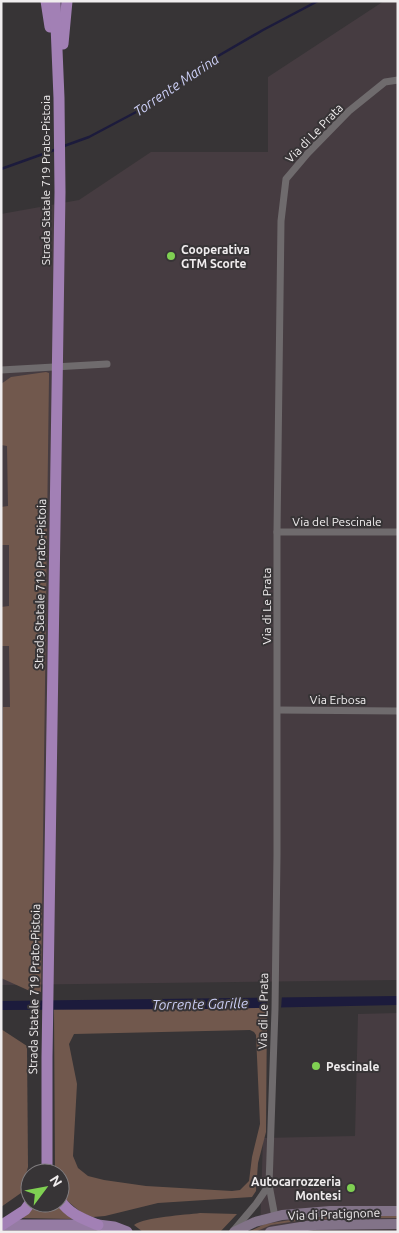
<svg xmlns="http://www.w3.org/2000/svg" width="399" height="1233" viewBox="0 0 399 1233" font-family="Ubuntu,sans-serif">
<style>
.built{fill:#463c41}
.green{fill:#71584d;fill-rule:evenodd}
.water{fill:#1c1b3c}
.pier{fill:#373436}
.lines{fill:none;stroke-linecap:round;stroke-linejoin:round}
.stream{stroke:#1c1b3c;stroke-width:2.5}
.minor{stroke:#6f6b6d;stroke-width:7}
.secondary{stroke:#827388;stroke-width:10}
.primary{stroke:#957ba3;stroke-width:11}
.trunk{stroke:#a280b5;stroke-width:11}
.poi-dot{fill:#7fd052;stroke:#373436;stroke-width:2}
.labels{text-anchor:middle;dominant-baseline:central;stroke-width:4;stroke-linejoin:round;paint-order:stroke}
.street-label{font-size:12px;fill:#f0edee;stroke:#373436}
.poi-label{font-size:12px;font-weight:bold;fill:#f0edee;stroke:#373436;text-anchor:start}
.water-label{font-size:14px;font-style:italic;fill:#cccff6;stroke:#373436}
</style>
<rect width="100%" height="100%" fill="#373436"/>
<!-- built -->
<g class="built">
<path d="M384,1H398V980L1,985V214L79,200L151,152H268V77Z"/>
<path d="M398,1013V1232H260L263,1138L355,1136L358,1014Z"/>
</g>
<!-- green -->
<g class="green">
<path d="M46,372L49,373V377L41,992H32L1,978L3,707H10L9,646H2L1,607L9,606V545H1V507L8,506L7,446L1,445V384L11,377Z"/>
<path d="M267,1008L266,1132L258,1163L256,1191L252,1197L158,1203L105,1216L93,1217L82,1213L65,1199L60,1191V1173L55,1172L54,1009ZM250,1030L254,1032L256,1035L260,1124L252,1157L249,1181L240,1190L232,1191L146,1186L104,1180L88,1176L78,1168L73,1156L77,1084L69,1044L74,1034Z"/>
<path d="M1,1029L27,1046L28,1167L21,1193L1,1207Z"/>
<path d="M37,1203H56L73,1219L21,1218Z"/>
<path d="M200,1213L237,1214L220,1232H143L134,1225C145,1217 185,1215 200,1213Z"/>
<path d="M349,1215L398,1216V1218H359L309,1220V1218Z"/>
<path d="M297,1219V1221L271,1225L255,1232H248L265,1224Z"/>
</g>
<!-- water -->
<path class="water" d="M398,996V1005L206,1009L1,1010V1001Z"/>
<!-- pier -->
<path class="pier" d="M267,995H282L281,1009H267Z"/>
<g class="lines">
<!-- stream -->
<g class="stream">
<path d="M64,146L89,137L155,102L206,63L263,30L318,1"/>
<path d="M1,169L57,149"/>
</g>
<!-- minor -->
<g class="minor">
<path d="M1,370L107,364"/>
<path d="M277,532H398"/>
<path d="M278,710L398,711"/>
<path d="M275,1217L269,1185L275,1009L277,855V532L281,221L286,179L308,153L349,111L385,82L398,80"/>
<path d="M234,1230L256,1204L269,1185"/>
</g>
<!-- secondary -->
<g class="secondary">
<path d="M234,1232L255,1222L282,1215L330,1211H398"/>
<path d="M270,1232L313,1225L398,1224"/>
</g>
<!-- primary -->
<path class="primary" d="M1,1225H98L114,1227L127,1232"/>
<!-- trunk -->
<g class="trunk">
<path d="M46,1L50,27"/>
<path d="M63,44L67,1"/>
<path d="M49,1173L47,1168V1058L60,192L59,98L55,1"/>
<path d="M60,1200C69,1214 83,1219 98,1225"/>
<path d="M2,1225L25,1210L30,1203"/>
</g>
</g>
<!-- markers -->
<g class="poi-dot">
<circle cx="171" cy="256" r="5"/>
<circle cx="316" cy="1066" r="5"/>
<circle cx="351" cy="1188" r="5"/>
</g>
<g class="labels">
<!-- street labels -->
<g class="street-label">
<text transform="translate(314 133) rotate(-46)">Via di Le Prata</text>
<text transform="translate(45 180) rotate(-90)">Strada Statale 719 Prato-Pistoia</text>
<text x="337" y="521">Via del Pescinale</text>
<text transform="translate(40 584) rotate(-89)">Strada Statale 719 Prato-Pistoia</text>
<text transform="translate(266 606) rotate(-90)">Via di Le Prata</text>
<text x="338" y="699">Via Erbosa</text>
<text transform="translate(34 989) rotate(-89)">Strada Statale 719 Prato-Pistoia</text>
<text transform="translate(263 1011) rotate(-89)">Via di Le Prata</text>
<text transform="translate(334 1214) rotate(-2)">Via di Pratignone</text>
</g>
<!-- poi labels -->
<g class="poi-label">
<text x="181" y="249">Cooperativa<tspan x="181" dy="14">GTM Scorte</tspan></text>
<text x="326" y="1066">Pescinale</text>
<text x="341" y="1181" text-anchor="end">Autocarrozzeria<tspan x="341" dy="14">Montesi</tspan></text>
</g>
<!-- water labels -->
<g class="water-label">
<text transform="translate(176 85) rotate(-34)">Torrente Marina</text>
<text transform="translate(200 1004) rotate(-1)">Torrente Garille</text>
</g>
</g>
<!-- border -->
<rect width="399" height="1233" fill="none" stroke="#f0edee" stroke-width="5"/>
<!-- north arrow -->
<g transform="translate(45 1188) rotate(58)"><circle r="24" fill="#373436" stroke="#817e80"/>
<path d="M0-4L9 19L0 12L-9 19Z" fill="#7fd052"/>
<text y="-8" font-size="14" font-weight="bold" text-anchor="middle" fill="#f0edee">N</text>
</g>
</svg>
